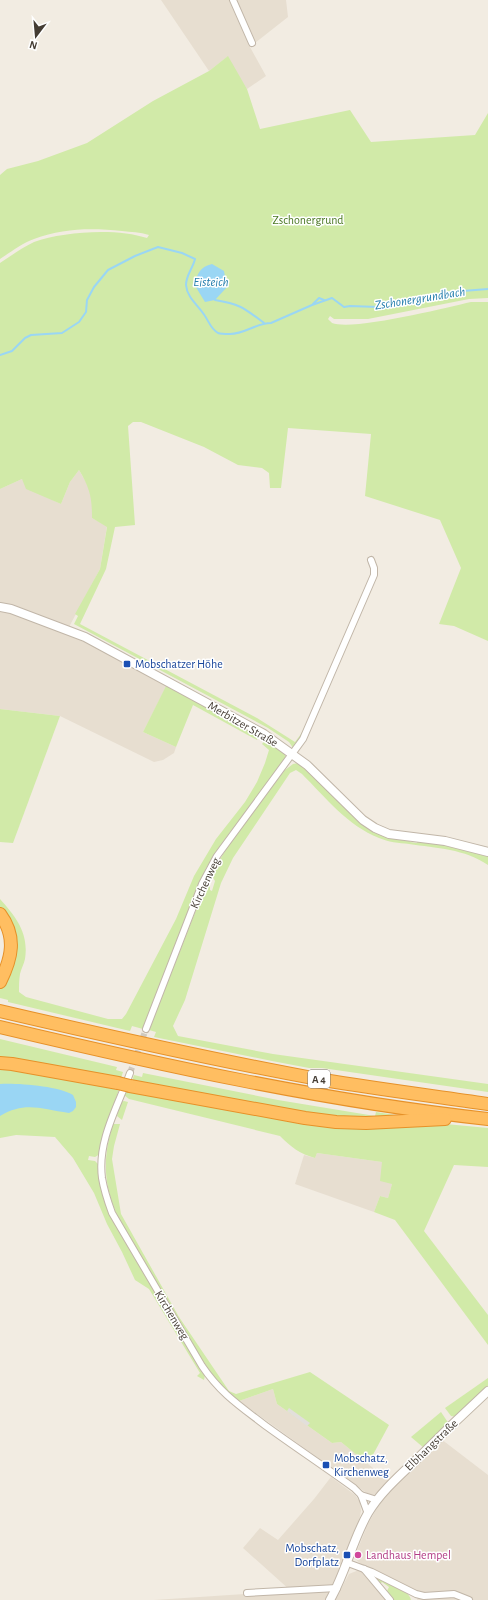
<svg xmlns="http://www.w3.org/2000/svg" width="488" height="1600" viewBox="0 0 488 1600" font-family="'Alegreya Sans',sans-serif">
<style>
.residential{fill:#e7ded0}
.green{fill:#d1eaa8}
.parking{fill:#e2dfdb}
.water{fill:#9ad6f4}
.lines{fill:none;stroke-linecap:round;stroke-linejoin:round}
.stream{stroke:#9ad6f4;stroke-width:2}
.minor-tunnel{stroke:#cfc9bf;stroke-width:6;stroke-dasharray:6 3;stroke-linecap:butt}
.minor-casing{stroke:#c1b6a8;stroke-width:8}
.tertiary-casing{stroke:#c1b6a8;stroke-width:10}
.motorway-casing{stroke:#e69129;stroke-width:14}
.minor{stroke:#fff;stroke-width:6}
.tertiary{stroke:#fff;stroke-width:8}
.motorway{stroke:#ffbe61;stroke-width:12}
.motorway-bridge-casing{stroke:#e69129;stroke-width:14;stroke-linecap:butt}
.motorway-bridge{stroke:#ffbe61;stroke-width:12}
.transit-dot{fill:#1a4fb4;stroke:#fff;stroke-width:1.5}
.hotel-dot{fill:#d1479c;stroke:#fff;stroke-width:1.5}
.labels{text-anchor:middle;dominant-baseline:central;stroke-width:3;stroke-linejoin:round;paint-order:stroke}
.shield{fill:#fff;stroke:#7c7670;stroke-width:1}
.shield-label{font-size:11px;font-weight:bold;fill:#443c33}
.park-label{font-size:12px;fill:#4a7823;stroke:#fff}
.transit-label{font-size:12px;fill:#164399;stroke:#fff;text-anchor:start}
.street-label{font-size:12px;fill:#443c33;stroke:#fff}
.hotel-label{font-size:12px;fill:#b23c85;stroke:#fff;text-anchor:start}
.water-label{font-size:13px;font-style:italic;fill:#257ead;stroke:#fff}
</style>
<rect width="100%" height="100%" fill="#f2ece2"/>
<!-- residential -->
<g class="residential">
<path d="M161,0H286L288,17L250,47L266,76L247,89L227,57L209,71Z"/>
<path d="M79,470L88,486L92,500V518L107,526L100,569L69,627L66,626L64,631L79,638L167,685L143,732L176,747L174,753L163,760L154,762L60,716L0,709V489L22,479L46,497L61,504L70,482Z"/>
<path d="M317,1153L382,1162L392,1184L388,1198L380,1196L374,1212L295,1184L304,1155L315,1158Z"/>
<path d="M273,1389L277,1404L332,1443L341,1442L389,1481L376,1495L368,1494L239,1401Z"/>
<path d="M441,1439L488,1475V1600H417L418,1597L413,1589L361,1564L354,1558L368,1524L378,1506L390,1491Z"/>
<path d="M331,1477L355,1495L360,1502L361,1511L359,1521L332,1589L326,1600H154L291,1591L243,1548L260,1528L278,1540L314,1499Z"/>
<path d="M359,1570L365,1574L388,1600H335L349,1574Z"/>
</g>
<!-- green -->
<g class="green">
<path d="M228,56L247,89L260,129L350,110L371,142L475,135L488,113V298L469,299L368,319H334L330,316L328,319C329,320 331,322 332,323C353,331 445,308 471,302H488V641L454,626L439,624L461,568L440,520L365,496L371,434L288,428L281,488H270L269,473L262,468L238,465L204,447L141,422H133L128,426L135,525L115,527L106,569L80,624L257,718L295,742L301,734L310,716L302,739L294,748H293L289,742L268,728L74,624L78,616L75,614L100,569L107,527L92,518C92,498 90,488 79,470L70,482L61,504L26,489L22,479L0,489V263C11,256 23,247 34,242C64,231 118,228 147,238L149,235C140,232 131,232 122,231C92,228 63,228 34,239C22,243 11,252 0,259V175L7,169L38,161L87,143L153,101L209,71Z"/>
<path d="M166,686L259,735L257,740L193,705L176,747L143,732Z"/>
<path d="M0,709L60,716L13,843L0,842Z"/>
<path d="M266,739L285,753V761L230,832L206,868L143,1029L132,1026L130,1031L8,1002V1000L0,998V989L11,967L0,910V899C16,917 29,933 25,959C24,964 21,969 20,974C19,980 19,986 19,992L26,997L108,1019H122L126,1014L176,919L194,876L216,839L245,802L257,782L265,763L269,750L262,744Z"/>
<path d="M298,763L301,764L359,821L409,839L410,842L417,843L418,840L446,844L488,856V865C465,849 436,848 409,844C399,843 388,842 379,838C348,826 325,797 302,774L296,770L290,773L233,858L221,883L185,1000L173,1026L178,1036L273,1054L488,1084V1092L322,1068H309L272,1061L154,1037L156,1032L149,1030L207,882H210V890L212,891L215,881L211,874L233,838L285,770L293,764Z"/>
<path d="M0,1039L117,1067L116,1070L123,1072L121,1078L0,1060Z"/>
<path d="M0,1069H11L119,1089L101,1144L100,1154L95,1157L89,1156L88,1160L95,1161L98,1164C101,1207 122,1236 143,1272C163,1307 184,1341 205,1375L204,1380L197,1376L200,1373L149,1289L135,1280L122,1252L107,1224L94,1193L73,1158L55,1137L16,1135L0,1138Z"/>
<path d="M143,1073L278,1100L375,1116L376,1112L395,1115V1116L357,1118L305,1114L132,1081L134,1075L142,1077Z"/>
<path d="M127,1090L302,1122L435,1123L488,1128V1167L454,1165L424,1231L488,1315V1345L395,1220L374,1212L380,1196L388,1198L392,1184L380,1181L382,1162L317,1153L315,1158C300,1154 291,1147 280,1136L129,1099L124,1095Z"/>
<path d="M124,1101L128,1102L122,1120L117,1116L121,1102Z"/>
<path d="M113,1124H120L114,1146L112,1159L121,1214L179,1317L229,1391L236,1394L310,1372L389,1425L368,1464L341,1442L332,1443L277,1404L273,1389L239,1401C215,1384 202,1359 186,1335C162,1295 139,1254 116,1213C103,1181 103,1157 113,1124Z"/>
<path d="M488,1378V1388L457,1417L451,1416L445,1408Z"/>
<path d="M441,1412L449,1424L424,1448L411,1437Z"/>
<path d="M370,1574C380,1579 410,1589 411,1600H393L384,1590L387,1591L389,1587L382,1582L379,1585Z"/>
</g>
<!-- parking -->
<path class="parking" d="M289,1408L310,1423L307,1426L287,1411Z"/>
<!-- water -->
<g class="water">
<path d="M212,264L224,271L227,287L215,300L205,302L194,284C198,273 200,267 212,264Z"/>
<path d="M0,1084C18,1083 58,1086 73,1095L76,1102V1107L73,1111L69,1113C41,1109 25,1101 0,1116Z"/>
</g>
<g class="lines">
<!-- stream -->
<g class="stream">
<path d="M215,299V300C240,304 244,308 264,323"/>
<path d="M313,304L319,298L324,300"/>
<path d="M0,355L12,351L25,338L31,335L62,333L79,322L86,312L87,300L94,287L108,270L135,256L158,247L182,253L195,259C193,268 186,275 186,285C187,298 199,306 205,316C209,322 211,329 218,333C221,334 227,334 230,334C245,334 256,323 271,323L312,305L332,298L344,307L350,306L378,307L450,292L488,289"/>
</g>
<!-- minor-tunnel -->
<path class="minor-tunnel" d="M130,1073L146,1029"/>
<defs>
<g id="minor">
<path d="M233,0L252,43"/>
<path d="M146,1029L202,884L217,856L303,739L374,575V568L371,560"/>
<path d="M130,1073C118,1106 97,1141 102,1178C104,1190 108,1202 112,1213L202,1366C221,1394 240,1406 266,1426C295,1447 325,1467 354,1488L361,1495L368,1514"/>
<path d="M361,1495L377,1500"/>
<path d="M348,1563L372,1572L416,1594L424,1596L454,1594L469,1600"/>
<path d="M364,1569L390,1600"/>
<path d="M247,1593L337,1588"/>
</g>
<g id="tertiary">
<path d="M0,607L11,609L85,637L264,734L307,765L363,820L375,828L389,834L445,841L488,852"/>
<path d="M330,1600C346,1572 352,1541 368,1513C380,1493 398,1477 415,1461C439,1437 463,1414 488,1391"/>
</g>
<g id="motorway">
<path d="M0,914C17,937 12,958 0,982"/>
<path d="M0,1011C107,1036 214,1060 323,1080C378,1089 433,1096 488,1104"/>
<path d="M0,1027C161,1065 323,1101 488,1119"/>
<path d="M0,1063L12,1064L118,1083"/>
<path d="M130,1086L305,1118L336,1122L366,1123L445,1119"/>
</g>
</defs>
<!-- minor casing -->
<use href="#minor" class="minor-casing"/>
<!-- tertiary casing -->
<use href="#tertiary" class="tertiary-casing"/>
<!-- motorway casing -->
<use href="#motorway" class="motorway-casing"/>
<!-- minor -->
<use href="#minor" class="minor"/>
<!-- tertiary -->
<use href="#tertiary" class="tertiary"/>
<!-- motorway -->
<use href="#motorway" class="motorway"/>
<defs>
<path id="motorway-bridge" d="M118,1083L130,1086"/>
</defs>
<!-- motorway-bridge casing -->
<use href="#motorway-bridge" class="motorway-bridge-casing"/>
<!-- motorway-bridge -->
<use href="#motorway-bridge" class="motorway-bridge"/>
</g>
<!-- markers -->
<g class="transit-dot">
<rect x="123" y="660" width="8" height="8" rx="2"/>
<rect x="322" y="1461" width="8" height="8" rx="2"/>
<rect x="343" y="1551" width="8" height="8" rx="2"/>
</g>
<circle class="hotel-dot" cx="358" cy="1555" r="4"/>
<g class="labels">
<!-- shield labels -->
<rect class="shield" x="308" y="1070" width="22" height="18" rx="3"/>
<g class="shield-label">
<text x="319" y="1079">A 4</text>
</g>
<!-- park labels -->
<g class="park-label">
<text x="308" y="220">Zschonergrund</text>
</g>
<!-- transit labels -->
<g class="transit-label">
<text x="135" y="664">Mobschatzer Höhe</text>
<text x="334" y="1458">Mobschatz,<tspan x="334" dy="14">Kirchenweg</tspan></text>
<text x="339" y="1548" text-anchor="end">Mobschatz,<tspan x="339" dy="14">Dorfplatz</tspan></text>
</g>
<!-- street labels -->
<g class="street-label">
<text transform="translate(243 724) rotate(30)">Merbitzer Straße</text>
<text transform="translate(205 883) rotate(-65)">Kirchenweg</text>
<text transform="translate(172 1315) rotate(59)">Kirchenweg</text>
<text transform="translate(431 1445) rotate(-44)">Elbhangstraße</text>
</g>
<!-- hotel labels -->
<g class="hotel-label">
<text x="366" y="1555">Landhaus Hempel</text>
</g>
<!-- water labels -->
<g class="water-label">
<text x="211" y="282">Eisteich</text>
<text transform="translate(420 299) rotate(-9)">Zschonergrundbach</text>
</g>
</g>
<!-- north arrow -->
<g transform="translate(36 36) rotate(196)" stroke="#ffffff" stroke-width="3" paint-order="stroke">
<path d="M0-3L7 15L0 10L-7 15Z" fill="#443c33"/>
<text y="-6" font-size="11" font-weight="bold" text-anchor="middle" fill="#443c33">N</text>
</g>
</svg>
